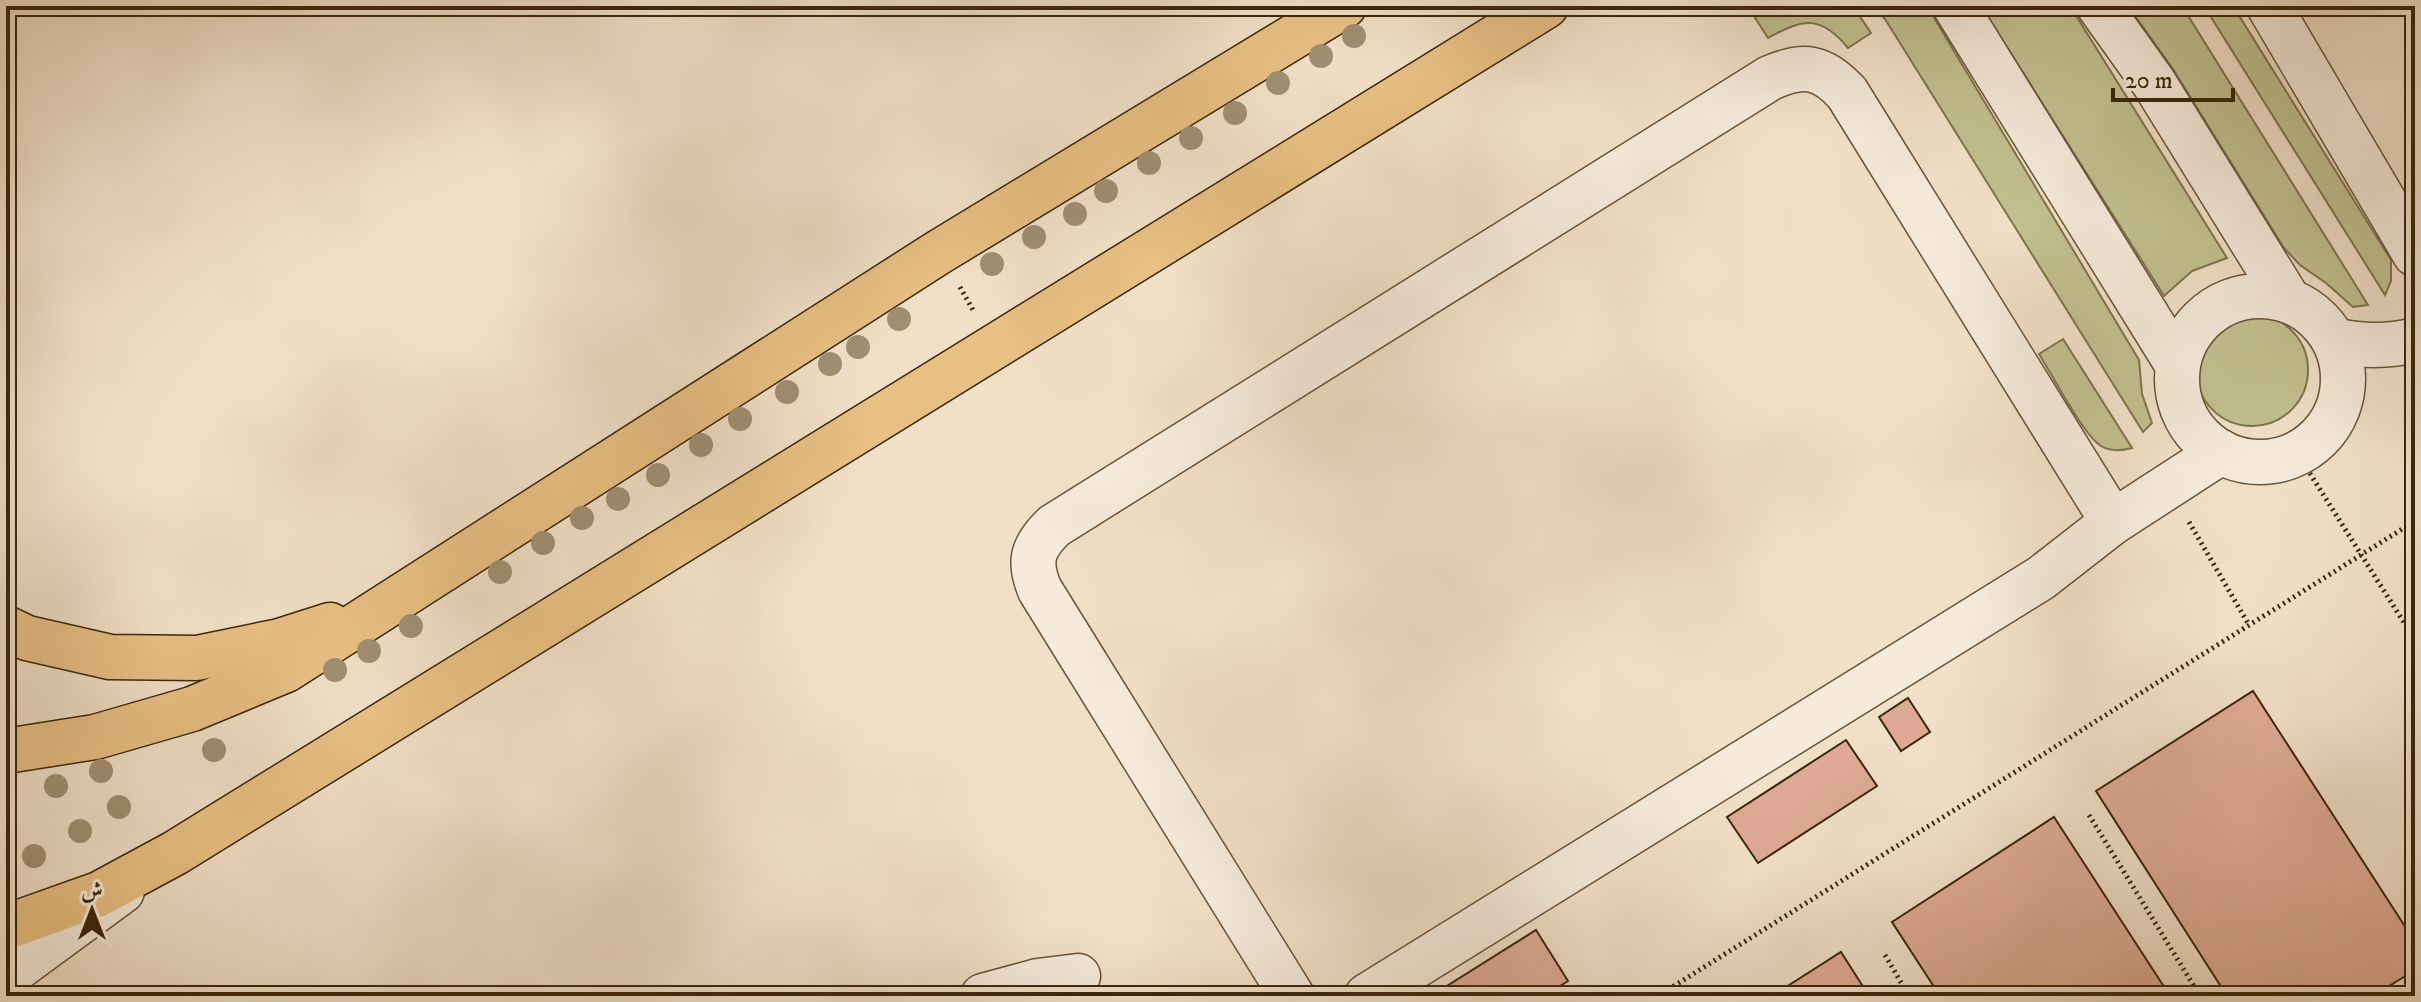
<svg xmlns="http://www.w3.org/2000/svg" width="2421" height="1002" viewBox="0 0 2421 1002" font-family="'IM FELL DW Pica',Amiri,serif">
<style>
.green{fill:#c2c090;stroke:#7e734d;stroke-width:2}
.building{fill:#deaa95;stroke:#3b260a;stroke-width:2}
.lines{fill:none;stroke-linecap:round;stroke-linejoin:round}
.minor-casing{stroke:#68543a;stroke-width:47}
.major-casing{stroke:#3b260a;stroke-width:47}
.path{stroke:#3b260a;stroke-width:5;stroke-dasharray:2 4;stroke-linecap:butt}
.minor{stroke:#f6ebdb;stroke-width:44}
.major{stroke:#e8c084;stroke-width:44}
.tree{fill:#a08f72}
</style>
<rect width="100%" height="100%" fill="#f1e0c8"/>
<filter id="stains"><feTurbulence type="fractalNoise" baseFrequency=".0025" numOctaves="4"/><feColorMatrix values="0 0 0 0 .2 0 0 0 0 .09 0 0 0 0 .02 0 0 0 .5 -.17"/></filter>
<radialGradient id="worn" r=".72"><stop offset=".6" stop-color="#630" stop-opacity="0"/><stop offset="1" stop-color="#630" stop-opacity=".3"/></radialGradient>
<!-- green -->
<g class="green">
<path d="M1763,6H1847L1859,15L1871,33L1848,48C1821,15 1804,18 1768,38L1752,13Z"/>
<path d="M1873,6H1927L2139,360L2142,394L2152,423L2143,432L1885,19Z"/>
<path d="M1981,6H2070L2227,258L2192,271L2164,296Z"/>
<path d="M2128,6H2182L2368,305L2353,307L2326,283L2300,265L2284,248L2173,69Z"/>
<path d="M2204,6H2233L2391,260V281L2385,295Z"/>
<circle cx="2252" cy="370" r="56"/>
<path d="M2063,339L2132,448C2121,451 2111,452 2101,446C2084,436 2051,373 2039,354Z"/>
</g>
<!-- building -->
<g class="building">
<path d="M2253,691L2415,942V970L2373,996H2227L2096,791Z"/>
<path d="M1908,698L1930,732L1901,751L1879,717Z"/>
<path d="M1846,740L1877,786L1758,863L1727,817Z"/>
<path d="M2054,817L2170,996H1940L1892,922Z"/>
<path d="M1536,930L1568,981L1544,996H1431Z"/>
<path d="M1841,952L1869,996H1772Z"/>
</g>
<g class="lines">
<defs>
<g id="minor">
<path d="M1955,6L2177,364"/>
<path d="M2099,6L2154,83L2289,301"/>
<path d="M2269,6L2415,254"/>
<circle cx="2260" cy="379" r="83"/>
<path d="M2335,341C2363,346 2387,347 2415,340"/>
<path d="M6,978L20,966L122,891"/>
<path d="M983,996L1038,981L1078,976"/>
<path d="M1292,996L1040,590C1028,562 1032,547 1054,526L1770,78C1804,63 1822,66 1847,93L2113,522"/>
<path d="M1367,996L2041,578L2113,522L2221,452"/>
</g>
<g id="major">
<path d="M6,628L27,638L110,657L197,658L280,641L330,625"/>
<path d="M6,751L95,737L192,709L286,670L939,252L1344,6"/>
<path d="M6,927L99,894L175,853L1546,6"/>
</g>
</defs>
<!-- minor casing -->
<use href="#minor" class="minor-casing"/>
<!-- major casing -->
<use href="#major" class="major-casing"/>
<!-- path -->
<g class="path">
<path d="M960,287L973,310"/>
<path d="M2297,453L2415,640"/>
<path d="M2189,522L2249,625"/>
<path d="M2089,815L2200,996"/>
<path d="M1885,955L1909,996"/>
<path d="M1658,996L2415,521"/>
</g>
<!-- minor -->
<use href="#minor" class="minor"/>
<!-- major -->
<use href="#major" class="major"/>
</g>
<!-- trees -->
<g class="tree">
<circle cx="1354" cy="36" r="12"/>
<circle cx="1321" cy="56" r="12"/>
<circle cx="1278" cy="83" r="12"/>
<circle cx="1235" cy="113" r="12"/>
<circle cx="1191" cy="138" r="12"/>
<circle cx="1149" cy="163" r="12"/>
<circle cx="1106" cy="191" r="12"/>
<circle cx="1075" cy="214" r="12"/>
<circle cx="1034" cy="237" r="12"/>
<circle cx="992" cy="264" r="12"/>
<circle cx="899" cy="319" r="12"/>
<circle cx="858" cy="347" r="12"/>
<circle cx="830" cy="364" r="12"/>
<circle cx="787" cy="392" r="12"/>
<circle cx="740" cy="419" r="12"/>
<circle cx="701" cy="445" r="12"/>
<circle cx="658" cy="475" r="12"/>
<circle cx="618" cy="499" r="12"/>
<circle cx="582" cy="518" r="12"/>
<circle cx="543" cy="543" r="12"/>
<circle cx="500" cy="572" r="12"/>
<circle cx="411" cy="626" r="12"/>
<circle cx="369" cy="651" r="12"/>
<circle cx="335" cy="670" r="12"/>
<circle cx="214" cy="750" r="12"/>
<circle cx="101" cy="771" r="12"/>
<circle cx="56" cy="786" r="12"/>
<circle cx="119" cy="807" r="12"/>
<circle cx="80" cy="831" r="12"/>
<circle cx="34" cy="856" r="12"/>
</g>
<!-- margin -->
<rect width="2421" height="1002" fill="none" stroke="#f1e0c8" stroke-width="32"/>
<rect x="8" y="8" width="2405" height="986" fill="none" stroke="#3b260a" stroke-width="4"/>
<rect x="16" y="16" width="2389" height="970" fill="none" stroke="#3b260a" stroke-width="2"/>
<!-- north arrow -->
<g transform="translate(92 910)" stroke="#f6ebdb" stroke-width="6" paint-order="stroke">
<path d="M0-6L14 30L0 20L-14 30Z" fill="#3b260a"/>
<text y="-12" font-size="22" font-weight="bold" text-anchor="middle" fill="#3b260a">ش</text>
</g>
<!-- scale -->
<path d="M2113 88v12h120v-12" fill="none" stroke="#3b260a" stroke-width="4"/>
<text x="2125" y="88" font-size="24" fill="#3b260a" stroke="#f6ebdb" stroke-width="6" paint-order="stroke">20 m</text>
<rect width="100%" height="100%" filter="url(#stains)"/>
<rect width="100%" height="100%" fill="url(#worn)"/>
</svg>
